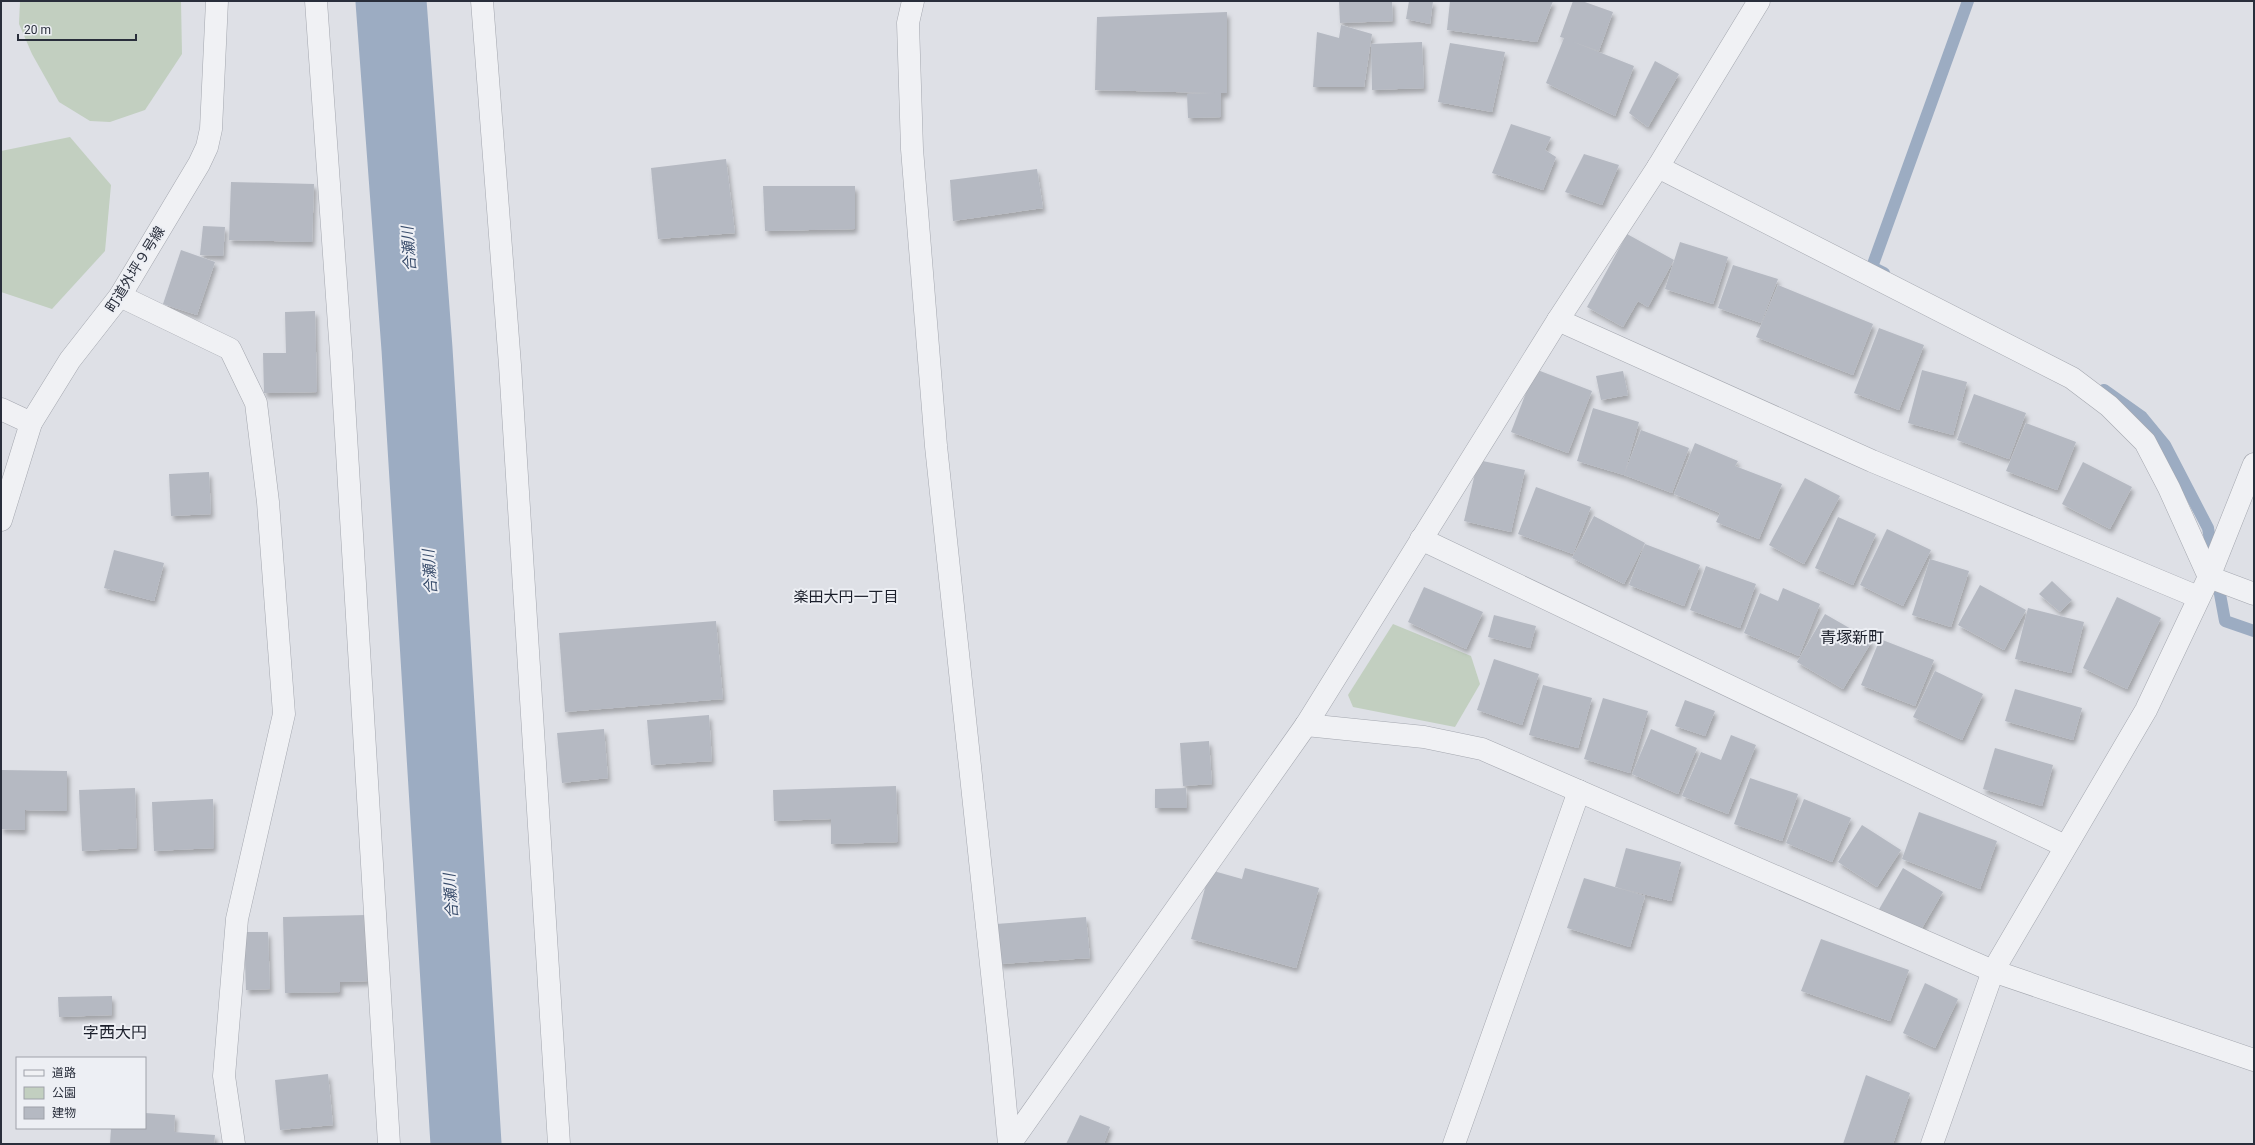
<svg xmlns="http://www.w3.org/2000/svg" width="2255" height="1145" viewBox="0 0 2255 1145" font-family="Roboto,'Noto Sans JP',sans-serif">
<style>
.green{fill:#c2cfc0}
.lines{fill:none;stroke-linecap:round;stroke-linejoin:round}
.stream{stroke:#9cacc2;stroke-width:12}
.river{stroke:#9cacc2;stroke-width:71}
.building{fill:#b5b9c2;filter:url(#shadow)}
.service-casing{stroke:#a4a7af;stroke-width:23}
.minor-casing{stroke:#a4a7af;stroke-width:23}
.service{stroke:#f0f1f4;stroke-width:22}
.minor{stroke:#f0f1f4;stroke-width:22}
.labels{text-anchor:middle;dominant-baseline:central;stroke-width:4;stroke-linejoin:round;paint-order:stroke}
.street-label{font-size:14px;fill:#292e3b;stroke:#edeff4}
.water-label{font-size:15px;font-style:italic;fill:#374b6a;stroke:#edeff4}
.neighbourhood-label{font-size:15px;fill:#1b1f2b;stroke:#edeff4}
.quarter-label{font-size:16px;fill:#1b1f2b;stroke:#edeff4}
</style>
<defs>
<filter id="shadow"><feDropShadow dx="2.5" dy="4.5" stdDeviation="2" flood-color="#0004"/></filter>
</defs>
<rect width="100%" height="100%" fill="#dee0e6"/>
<!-- green -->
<g class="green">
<path d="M20,1H181L182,54L145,110L110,122L90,121L59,102L32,54L19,24Z"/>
<path d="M70,137L111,185L105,251L52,309L1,292V151Z"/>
<path d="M1393,624L1471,656L1480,684L1455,727L1353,707L1348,695Z"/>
</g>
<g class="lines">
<!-- stream -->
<g class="stream">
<path d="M1884,273L1872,267L1968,1"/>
<path d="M2104,390L2142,417L2165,445L2208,528L2213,558"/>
<path d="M2217,578L2225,621L2254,631"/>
</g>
<!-- river -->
<path class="river" d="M391,1L417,349L466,1144"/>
</g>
<!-- building -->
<g class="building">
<path d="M1339,1H1392L1393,21L1340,23Z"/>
<path d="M1409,1H1433L1430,24L1406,19Z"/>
<path d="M1450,1H1553L1537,42L1447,30Z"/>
<path d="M1573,1H1582L1613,12L1599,51L1571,41L1634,66L1615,116L1546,83L1564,38L1560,37Z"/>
<path d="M1227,12V93H1221V117L1188,118L1187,94L1215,93L1095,90L1097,17Z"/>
<path d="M1341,25L1372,34L1364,87H1313L1317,32L1339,38Z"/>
<path d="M1422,42L1424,88L1372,90L1371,44Z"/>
<path d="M1450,43L1505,52L1492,112L1438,102Z"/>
<path d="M1655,61L1679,74L1648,127L1629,113Z"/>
<path d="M1511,124L1551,137L1545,150L1556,157L1543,190L1492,173Z"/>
<path d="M1584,154L1619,165L1602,205L1565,192Z"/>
<path d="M726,159L735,233L658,239L651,168Z"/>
<path d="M1037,169L1043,208L953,221L950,180Z"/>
<path d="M231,182L314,184L312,242L229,240Z"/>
<path d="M763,186H855V229L765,231Z"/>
<path d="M203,226L225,227L223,256L200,255Z"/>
<path d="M1627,234L1674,260L1648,307L1638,301L1623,327L1587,307Z"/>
<path d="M1680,242L1728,257L1713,304L1665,289Z"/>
<path d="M181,250L215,262L197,315L163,304Z"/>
<path d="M1733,265L1778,279L1761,323L1718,308Z"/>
<path d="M1778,285L1873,324L1853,375L1756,337Z"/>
<path d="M315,311L317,392L264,393L263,353H286L285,312Z"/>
<path d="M1879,328L1924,345L1899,410L1854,393Z"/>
<path d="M1535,369L1592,391L1568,453L1511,432Z"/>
<path d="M1922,370L1967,382L1953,435L1908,423Z"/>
<path d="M1623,371L1628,395L1601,400L1596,376Z"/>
<path d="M1974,394L2026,413L2009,459L1957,440Z"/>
<path d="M1593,408L1639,422L1624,475L1577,461Z"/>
<path d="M2026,423L2076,442L2057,490L2006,471Z"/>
<path d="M1641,430L1689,448L1672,493L1624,475Z"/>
<path d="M1695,443L1738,461L1735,466L1782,484L1759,539L1716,522L1720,513L1674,494Z"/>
<path d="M1478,460L1525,470L1511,532L1464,521Z"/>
<path d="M2083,462L2132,487L2110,529L2062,504Z"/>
<path d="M209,472L211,514L171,516L169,474Z"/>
<path d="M1805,478L1840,496L1804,564L1769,545Z"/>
<path d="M1536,487L1591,507L1573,554L1518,534Z"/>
<path d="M1594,516L1645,543L1624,584L1572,558Z"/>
<path d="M1838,517L1876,534L1853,585L1815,568Z"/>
<path d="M1887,529L1931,550L1903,606L1860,585Z"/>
<path d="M1645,544L1700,565L1684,606L1629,585Z"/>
<path d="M114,550L164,563L154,601L104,588Z"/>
<path d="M1930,559L1969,571L1951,627L1912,615Z"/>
<path d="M1706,566L1756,584L1740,628L1690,610Z"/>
<path d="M2052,581L2072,600L2060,612L2039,594Z"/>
<path d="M1980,585L2026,610L2004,650L1958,625Z"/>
<path d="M1424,587L1483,612L1466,649L1408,622Z"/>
<path d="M1783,588L1820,604L1799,656L1744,633L1760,593L1778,601Z"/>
<path d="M2117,597L2161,618L2127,689L2083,668Z"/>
<path d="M2028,608L2084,622L2071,673L2015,659Z"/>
<path d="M1825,614L1872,641L1843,689L1797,662Z"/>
<path d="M1494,615L1536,626L1530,648L1488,637Z"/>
<path d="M716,621L723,699L565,712L559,633Z"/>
<path d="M1880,639L1934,660L1915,706L1861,685Z"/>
<path d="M1494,659L1539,674L1522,725L1477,710Z"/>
<path d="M1935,671L1983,694L1962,740L1913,717Z"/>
<path d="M1543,685L1592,698L1578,748L1529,735Z"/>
<path d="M2015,689L2082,708L2073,740L2005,721Z"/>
<path d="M1603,698L1648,711L1630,773L1584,759Z"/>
<path d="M1685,700L1715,711L1705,736L1675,726Z"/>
<path d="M709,715L712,761L651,765L647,720Z"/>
<path d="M604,729L608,778L562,783L557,733Z"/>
<path d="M1651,729L1697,748L1678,794L1632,774Z"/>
<path d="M1731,735L1756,745L1728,814L1682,796L1701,752L1721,760Z"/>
<path d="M1209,741L1212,784L1183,786L1180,743Z"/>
<path d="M1995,748L2053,765L2042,806L1983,789Z"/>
<path d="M1,770L67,771V811L25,810V830L1,829Z"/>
<path d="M1750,778L1798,794L1782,841L1734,824Z"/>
<path d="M896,786L898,842L831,844V819L774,821L773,790Z"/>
<path d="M135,788L137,848L82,851L79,790Z"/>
<path d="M1186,788L1187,808H1155V789Z"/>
<path d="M213,799L214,848L154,851L152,802Z"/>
<path d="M1804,799L1851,818L1832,862L1786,843Z"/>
<path d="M1919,812L1997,841L1980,889L1902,859Z"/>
<path d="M1862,825L1901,850L1877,887L1838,862Z"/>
<path d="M1626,848L1681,862L1671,901L1615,887Z"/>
<path d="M1245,868L1319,888L1296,968L1191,939L1210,870L1242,879Z"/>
<path d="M1903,868L1943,892L1918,935L1878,911Z"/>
<path d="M1584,878L1645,896L1630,947L1567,928Z"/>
<path d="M366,915L368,981L340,982V992L285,993L283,917Z"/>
<path d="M1086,917L1090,958L999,964L996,924Z"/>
<path d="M244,932H268L270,989L246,990Z"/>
<path d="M1821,939L1909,970L1890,1021L1801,991Z"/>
<path d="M1925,983L1958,999L1935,1048L1903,1033Z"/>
<path d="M112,996V1015L59,1017L58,997Z"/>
<path d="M328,1074L333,1125L280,1130L275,1080Z"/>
<path d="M1866,1075L1910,1093L1893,1144H1843Z"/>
<path d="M145,1113L175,1115L174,1132L215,1135L214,1144H110L111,1128H145Z"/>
<path d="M1080,1115L1110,1127L1104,1144H1066Z"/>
</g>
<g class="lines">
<defs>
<g id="service">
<path d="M316,1L341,353L389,1144"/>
<path d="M482,1L510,365L559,1144"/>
</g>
<g id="minor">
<path d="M913,1L908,23L912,149L936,446L1000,1049L1009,1144"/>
<path d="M1658,167L2072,378L2109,406L2145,442L2169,488L2209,577L2254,594"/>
<path d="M120,296L230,349L256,403L268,502L284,714L237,919L224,1076L234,1144"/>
<path d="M1558,320L1872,461L2198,597"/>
<path d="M1,409L31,423"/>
<path d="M1,520L31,423L70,360L120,296L199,164L207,147L211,129L217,1"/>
<path d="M1421,539L2065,846"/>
<path d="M1306,725L1424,737L1482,749L1993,971L2254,1060"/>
<path d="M1010,1144L1306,725L1558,320L1658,167L1759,1"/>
<path d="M1454,1144L1579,791"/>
<path d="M1932,1144L1993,971L2146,710L2209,577L2254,464"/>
</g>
</defs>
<!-- service casing -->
<use href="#service" class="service-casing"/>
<!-- minor casing -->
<use href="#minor" class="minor-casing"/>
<!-- service -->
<use href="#service" class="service"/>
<!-- minor -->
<use href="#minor" class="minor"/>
</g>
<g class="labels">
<!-- street labels -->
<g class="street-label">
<text transform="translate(135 269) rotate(-58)">町道外坪９号線</text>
</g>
<!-- water labels -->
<g class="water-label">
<text transform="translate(409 249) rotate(-94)">合瀬川</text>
<text transform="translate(430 572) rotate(-94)">合瀬川</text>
<text transform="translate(451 896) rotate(-94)">合瀬川</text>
</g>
<!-- neighbourhood labels -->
<g class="neighbourhood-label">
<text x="846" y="597">楽田大円一丁目</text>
</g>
<!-- quarter labels -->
<g class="quarter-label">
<text x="1852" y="637">青塚新町</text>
<text x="115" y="1032">字西大円</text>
</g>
</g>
<!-- border -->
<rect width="2255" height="1145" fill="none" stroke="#292e3b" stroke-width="4"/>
<!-- legend -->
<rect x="16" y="1057" width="130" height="72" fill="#edeff4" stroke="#9fa2aa"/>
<rect x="24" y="1070" width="20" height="6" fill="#f0f1f4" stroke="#9fa2aa"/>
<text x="52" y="1077" font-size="12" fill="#292e3b">道路</text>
<rect x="24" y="1087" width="20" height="12" fill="#c2cfc0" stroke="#9fa2aa"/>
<text x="52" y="1097" font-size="12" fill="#292e3b">公園</text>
<rect x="24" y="1107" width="20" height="12" fill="#b5b9c2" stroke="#9fa2aa"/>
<text x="52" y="1117" font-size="12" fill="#292e3b">建物</text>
<!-- scale -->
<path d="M18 34v6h118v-6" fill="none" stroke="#292e3b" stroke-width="2"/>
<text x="24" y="34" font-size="12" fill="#292e3b" stroke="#edeff4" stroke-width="3" paint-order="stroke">20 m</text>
</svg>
